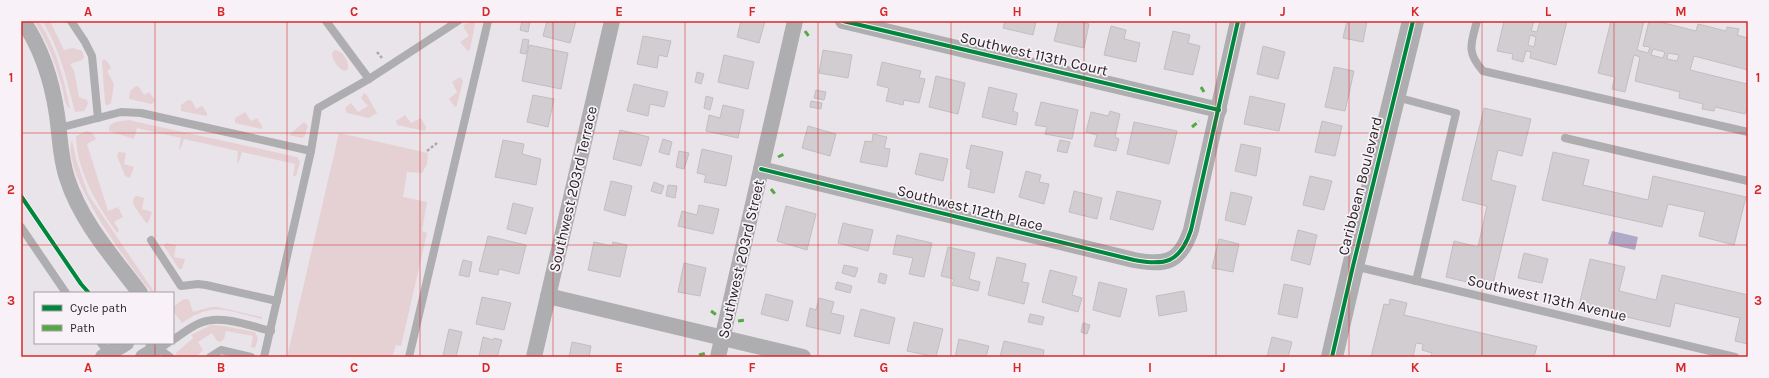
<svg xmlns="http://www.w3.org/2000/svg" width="1769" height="378" viewBox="0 0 1769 378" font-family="Karla,sans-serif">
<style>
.green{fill:#e5d0d4}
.water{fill:#aeaac8}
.building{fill:#d1cdd0;stroke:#c1bec0;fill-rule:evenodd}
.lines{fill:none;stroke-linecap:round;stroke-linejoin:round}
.path{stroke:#aba9ac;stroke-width:2.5;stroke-dasharray:3 2;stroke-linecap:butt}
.lane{stroke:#aeadaf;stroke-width:8}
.street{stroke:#aeadaf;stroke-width:16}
.secondary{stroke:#aeadaf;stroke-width:22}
.quiet{stroke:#53aa44;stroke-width:3;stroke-dasharray:6 3;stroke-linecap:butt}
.cycleway-casing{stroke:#f8f1f7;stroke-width:6}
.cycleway{stroke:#00873e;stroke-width:4}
.grid{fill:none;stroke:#d62828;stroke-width:1;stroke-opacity:0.55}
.labels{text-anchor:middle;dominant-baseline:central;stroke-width:3.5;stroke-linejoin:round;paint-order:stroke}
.street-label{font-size:15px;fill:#272527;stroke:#f8f1f7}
.neatline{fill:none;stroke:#d62828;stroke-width:1.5}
.grid-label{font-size:13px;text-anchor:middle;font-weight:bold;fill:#d62828}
</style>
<rect width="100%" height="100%" fill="#e9e4e9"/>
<!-- green -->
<g class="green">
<path d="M34,21H39C56,48 64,78 70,109C65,105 64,97 63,90C56,65 48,42 34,21Z"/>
<path d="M42,21H50L64,50L73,48L82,51L84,57L82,60L70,64L74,71L79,97L87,100L88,104L84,111L75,112C67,81 60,48 42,21Z"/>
<path d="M471,21H475V23L470,50L468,51L460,42L469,36L463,26Z"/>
<path d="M335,50C343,51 349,61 348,69L345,71C339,70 332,60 332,53Z"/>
<path d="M104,59L107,61L111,68L107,71L114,84L111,103L107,106L105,103L102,62Z"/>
<path d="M460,77L463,81L457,105L455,107L449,99L457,92L452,82Z"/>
<path d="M136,86L139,87L144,95L149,92L155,100L152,104L129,99L130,91Z"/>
<path d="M364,93L366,94L377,113L369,118L347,113L345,108L351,103L358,112L368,106L361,98Z"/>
<path d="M188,100L192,101L196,109L202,106L207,113V116L181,111V105Z"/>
<path d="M245,112L251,121L257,118L262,126V129L235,123V118Z"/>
<path d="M405,115L411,123L421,118L426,127L425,131L397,125L396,121Z"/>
<path d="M128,120L297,157L300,162L296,176H293L295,164L242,152L239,162L237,163L238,151L184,139L180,150L179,148L181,138L137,128L134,139L109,131C108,121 120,122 128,120Z"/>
<path d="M304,122L308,126L304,137L302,138L289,135Z"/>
<path d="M87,131L93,134L96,139L87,144L108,211L118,207L123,217L114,222L119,230L117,233C97,204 77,172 76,136Z"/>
<path d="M339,133L428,153L427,164L422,173L407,172L403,197L427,202L422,231L427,233L401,346L396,345L392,357H287Z"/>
<path d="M72,140L76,159L88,194L154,292L152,293C130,267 60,173 72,140Z"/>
<path d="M119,152L126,153L124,164L134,167L130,178L125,176L117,156Z"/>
<path d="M137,196L144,198L142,209L152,212L148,223H146L133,204L134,197Z"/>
<path d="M166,243L176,245L174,257L185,259L182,269H179L164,246Z"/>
<path d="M184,299L189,300L193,312L211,307H218L262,317V319C248,316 224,307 210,310C199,312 191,317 182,323L173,311V307Z"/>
<path d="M211,325L224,326L255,332L258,338L255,348L251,347L253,336L226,331L224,339L220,342L217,341L212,333L198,342L203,350L196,357H178L175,354L193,338L191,335Z"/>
</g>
<!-- water -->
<path class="water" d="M1612,231L1638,237L1635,250L1608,244Z"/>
<!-- building -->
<g class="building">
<path d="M522,21L530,22L528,32L520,30Z"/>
<path d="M547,21H576L570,43L543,36Z"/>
<path d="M741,21H765L759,43L737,37Z"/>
<path d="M1005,21H1036L1033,35L1003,28Z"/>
<path d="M1059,21H1082V22L1089,24L1084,48L1054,41Z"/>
<path d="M1347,21H1367L1363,42L1343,38Z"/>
<path d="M1504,21H1534L1531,31L1537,32L1540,21H1567L1556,65L1530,58L1531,52L1526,51L1523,62L1512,59L1513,54L1497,51ZM1530,35L1536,37L1534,47L1528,45Z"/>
<path d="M1611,21H1644L1637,50L1648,53L1650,47L1643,46L1649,21H1656L1696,31L1698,24L1726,31L1727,27L1739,29L1737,35L1748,38V70L1694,56L1690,70L1747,84L1748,80V108H1747L1745,114L1715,107L1714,111L1702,109L1703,104L1679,98L1680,92L1635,81L1640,57L1634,55L1625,92L1612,89L1615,77L1598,73ZM1653,49L1665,52L1663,58L1651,55ZM1668,53L1679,55L1677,61L1667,59Z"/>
<path d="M1111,26L1126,30L1124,39L1140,43L1136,62L1104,55Z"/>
<path d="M1173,31L1190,35L1188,43L1200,46L1193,75L1164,69Z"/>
<path d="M643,36L671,41L667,57L659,55L657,68L637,64Z"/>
<path d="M523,39L529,40L526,54L520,53Z"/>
<path d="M529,45L568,53L561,89L522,81Z"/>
<path d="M1263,46L1285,52L1278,79L1257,74Z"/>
<path d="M823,50L852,55L848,78L819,73Z"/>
<path d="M724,55L754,62L748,89L718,82Z"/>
<path d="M882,62L921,71L919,78L925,79L919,103L904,100L903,105L886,101L889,88L877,85Z"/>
<path d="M1334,67L1354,71L1345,111L1325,107Z"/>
<path d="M697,72L704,74L701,84L695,82Z"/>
<path d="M936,76L965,83L958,114L929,107Z"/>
<path d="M634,84L668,92L664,107L650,104L648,116L627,111Z"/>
<path d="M989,87L1017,94L1013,111L1018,113L1016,125L982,117Z"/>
<path d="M816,90L826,92L824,100L814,98Z"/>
<path d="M533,95L554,99L548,127L527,122Z"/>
<path d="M706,96L713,98L710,110L704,108Z"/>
<path d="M1250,96L1285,104L1279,131L1244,124Z"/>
<path d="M811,101L822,103L821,109L810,107Z"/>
<path d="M1041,102L1078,110L1072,139L1045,134L1047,127L1035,125Z"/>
<path d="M723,105L744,110L738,138L706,131L709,115L720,118Z"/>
<path d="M1484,108L1531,119L1522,156L1498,150L1491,180L1516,186L1492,288L1446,277L1454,241L1478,247L1487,206L1462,200Z"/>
<path d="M1110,111L1120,114L1115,137L1119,139L1116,151L1094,146L1097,135L1086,132L1091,112L1108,116Z"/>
<path d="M1322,121L1342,126L1335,156L1315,152Z"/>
<path d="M1134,122L1177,131L1169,164L1127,154Z"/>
<path d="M808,126L836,134L830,156L802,148Z"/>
<path d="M620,130L649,137L641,166L613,159Z"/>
<path d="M873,134L887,137L884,148L890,149L887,167L860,162L865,141L872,142Z"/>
<path d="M663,139L672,142L669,155L659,152Z"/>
<path d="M503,140L524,144L522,154L541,159L536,185L495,177Z"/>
<path d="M1060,140L1070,142L1067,153L1057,151Z"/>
<path d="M1241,144L1261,148L1256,176L1235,171Z"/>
<path d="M971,145L1003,152L994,193L968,187L971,170L966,168Z"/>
<path d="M702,149L732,156L726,186L704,182L706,175L697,173Z"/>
<path d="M679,151L689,153L684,169L676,167Z"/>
<path d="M1553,152L1589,160L1583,185L1648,200L1653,176L1746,197L1734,245L1699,236L1705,212L1668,204L1662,227L1542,200Z"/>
<path d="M920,153L948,159L943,181L915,174Z"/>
<path d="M1026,171L1041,175L1039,182L1049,184L1044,204L1019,197Z"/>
<path d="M1310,176L1332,181L1324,210L1303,205Z"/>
<path d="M611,181L632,186L625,216L604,210Z"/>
<path d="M654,182L664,186L661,194L651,191Z"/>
<path d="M668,185L677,186L675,198L666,196Z"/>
<path d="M1074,191L1102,198L1097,219L1069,212Z"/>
<path d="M1117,191L1161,201L1153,230L1110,219Z"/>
<path d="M1231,192L1252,197L1245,225L1225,220Z"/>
<path d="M513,203L533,208L526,234L507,229Z"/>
<path d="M699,205L719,209L713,234L678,226L682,211L697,215Z"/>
<path d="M786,206L816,214L807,250L777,241Z"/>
<path d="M843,223L873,230L868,251L838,243Z"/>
<path d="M1298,230L1317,235L1310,265L1291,260Z"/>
<path d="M897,235L932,243L924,277L909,274L913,258L893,254Z"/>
<path d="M488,236L526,245L519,274L499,269L498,275L479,271Z"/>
<path d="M1219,239L1239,244L1233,272L1212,268Z"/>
<path d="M594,242L612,246L613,242L627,245L620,277L588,270Z"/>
<path d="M948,247L975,253L969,279L980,282L978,291L952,285L954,279L941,276Z"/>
<path d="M1524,253L1548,259L1542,283L1518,278Z"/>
<path d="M997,257L1026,264L1022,282L1029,283L1024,304L988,295Z"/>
<path d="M1590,259L1625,267L1619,291L1656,300L1662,275L1748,295V344L1735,341L1740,318L1675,303L1670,327L1579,306Z"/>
<path d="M463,260L472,262L469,277L459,275Z"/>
<path d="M684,263L706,268L700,296L678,292Z"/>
<path d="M844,265L858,268L855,277L842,273Z"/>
<path d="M1050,270L1077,277L1072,295L1082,298L1078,312L1042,302Z"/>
<path d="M880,273L887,275L885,284L878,282Z"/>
<path d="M837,282L852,286L850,293L835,289Z"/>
<path d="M1099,282L1127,289L1120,317L1093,310Z"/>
<path d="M1284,284L1303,288L1297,318L1278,314Z"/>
<path d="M1184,291L1187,311L1159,316L1156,296Z"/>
<path d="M766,294L793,301L788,321L761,314Z"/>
<path d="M482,297L511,303L504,330L476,324Z"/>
<path d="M819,298L834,302L831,313L844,316L840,334L806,326L810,308L816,310Z"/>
<path d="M1390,299L1407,303L1404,315L1537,346L1534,357H1431L1432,353L1422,350L1423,344L1416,343L1413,357H1371L1384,304L1389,305Z"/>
<path d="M861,309L895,318L889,344L854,336Z"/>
<path d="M1030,314L1044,317L1042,325L1028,322Z"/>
<path d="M914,322L943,329L936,357L907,351Z"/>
<path d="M1083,323L1090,325L1087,334L1081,332Z"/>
<path d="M449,329L462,332L456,357L443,356Z"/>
<path d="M483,337L493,340L494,338L502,340L497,357H479Z"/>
<path d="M1272,337L1292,342L1288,357H1267Z"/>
<path d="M959,339L989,346L986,357H955Z"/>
<path d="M1004,341L1044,350L1043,357H1000Z"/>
<path d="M572,342L591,346L589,357H569Z"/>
</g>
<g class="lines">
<!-- path -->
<g class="path">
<path d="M377,52L382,58"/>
<path d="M427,151L437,143"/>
</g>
<!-- lane -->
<g class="lane">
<path d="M71,21L85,42L92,56L98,118"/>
<path d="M326,21L369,79"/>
<path d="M1477,21C1471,44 1466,52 1483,71L1748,132"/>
<path d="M1396,97L1456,113L1416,281"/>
<path d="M59,128L121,112L141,113L311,151"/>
<path d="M1565,138L1748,181"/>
<path d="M21,227L66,293"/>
<path d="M151,240L181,286L198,284L206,285L277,301"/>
<path d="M1354,266L1735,357"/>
<path d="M173,340C182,334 190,327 200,323C221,314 250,326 271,331"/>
<path d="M101,343L110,355"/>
<path d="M159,349L170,357"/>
<path d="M153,351L159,349L168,343"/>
<path d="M210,357L221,350L251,357"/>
<path d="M264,357L311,151L318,108L369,79L458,21"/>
<path d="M409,357L488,21"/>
</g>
<!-- street -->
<g class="street">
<path d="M23,21C42,49 52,81 57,115C60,136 60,157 67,178C81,222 113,257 140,293"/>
<path d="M843,21L1219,110"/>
<path d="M761,169L1134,260C1165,266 1180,263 1191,230L1238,21"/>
<path d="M548,296L803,357"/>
<path d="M103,357L126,343"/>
<path d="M143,357L153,351L154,343"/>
<path d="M534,357L612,21"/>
<path d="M718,357L795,21"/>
</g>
<!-- secondary -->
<path class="secondary" d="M1332,357L1353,266L1413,21"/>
<!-- quiet -->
<g class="quiet">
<path d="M805,31L810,38"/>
<path d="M1201,87L1204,92"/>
<path d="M1192,127L1199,121"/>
<path d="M778,157L784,154"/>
<path d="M771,189L775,194"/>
<path d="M711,311L718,316"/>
<path d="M738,321L745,320"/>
<path d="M699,355L707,353"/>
</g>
<defs>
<g id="cycleway">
<path d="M843,21L1219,110"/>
<path d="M761,169L1134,260C1165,266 1180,263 1191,230L1238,21"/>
<path d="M21,196L81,284L89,293"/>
<path d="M1332,357L1353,266L1413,21"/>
</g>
</defs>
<!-- cycleway casing -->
<use href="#cycleway" class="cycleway-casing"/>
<!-- cycleway -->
<use href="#cycleway" class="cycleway"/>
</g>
<!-- grid -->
<path class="grid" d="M155,21V293M287,21V357M420,21V357M553,21V357M685,21V357M818,21V357M951,21V357M1084,21V357M1216,21V357M1349,21V357M1482,21V357M1614,21V357M21,133H1748M21,245H1748M155,343V357"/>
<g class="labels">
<!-- street labels -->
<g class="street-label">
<text transform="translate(1034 54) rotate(13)">Southwest 113th Court</text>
<text transform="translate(1360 186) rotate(-76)">Caribbean Boulevard</text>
<text transform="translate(573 189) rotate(-77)">Southwest 203rd Terrace</text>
<text transform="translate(970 208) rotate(14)">Southwest 112th Place</text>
<text transform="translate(741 259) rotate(-77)">Southwest 203rd Street</text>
<text transform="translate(1547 298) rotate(13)">Southwest 113th Avenue</text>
</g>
</g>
<!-- border -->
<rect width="1769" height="378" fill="none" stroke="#f8f1f7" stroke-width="44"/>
<!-- legend -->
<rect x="34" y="292" width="140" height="52" fill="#f8f1f7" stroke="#a49fa4"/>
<rect x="42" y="305" width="20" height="6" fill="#00873e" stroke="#a49fa4"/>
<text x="70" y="312" font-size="12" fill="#272527">Cycle path</text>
<rect x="42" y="325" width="20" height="6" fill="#53aa44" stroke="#a49fa4"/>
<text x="70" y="332" font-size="12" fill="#272527">Path</text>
<rect x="22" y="22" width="1725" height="334" class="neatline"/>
<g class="grid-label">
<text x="88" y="16">A</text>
<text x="221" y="16">B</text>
<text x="354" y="16">C</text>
<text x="486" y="16">D</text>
<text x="619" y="16">E</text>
<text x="752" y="16">F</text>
<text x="884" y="16">G</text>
<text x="1017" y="16">H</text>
<text x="1150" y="16">I</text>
<text x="1283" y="16">J</text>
<text x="1415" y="16">K</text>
<text x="1548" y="16">L</text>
<text x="1681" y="16">M</text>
<text x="11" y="82">1</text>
<text x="1758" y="82">1</text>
<text x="11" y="194">2</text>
<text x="1758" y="194">2</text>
<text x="11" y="305">3</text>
<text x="1758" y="305">3</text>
<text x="88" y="372">A</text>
<text x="221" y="372">B</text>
<text x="354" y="372">C</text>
<text x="486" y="372">D</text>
<text x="619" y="372">E</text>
<text x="752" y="372">F</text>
<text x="884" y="372">G</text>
<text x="1017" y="372">H</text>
<text x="1150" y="372">I</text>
<text x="1283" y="372">J</text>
<text x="1415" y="372">K</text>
<text x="1548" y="372">L</text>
<text x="1681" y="372">M</text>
</g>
</svg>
